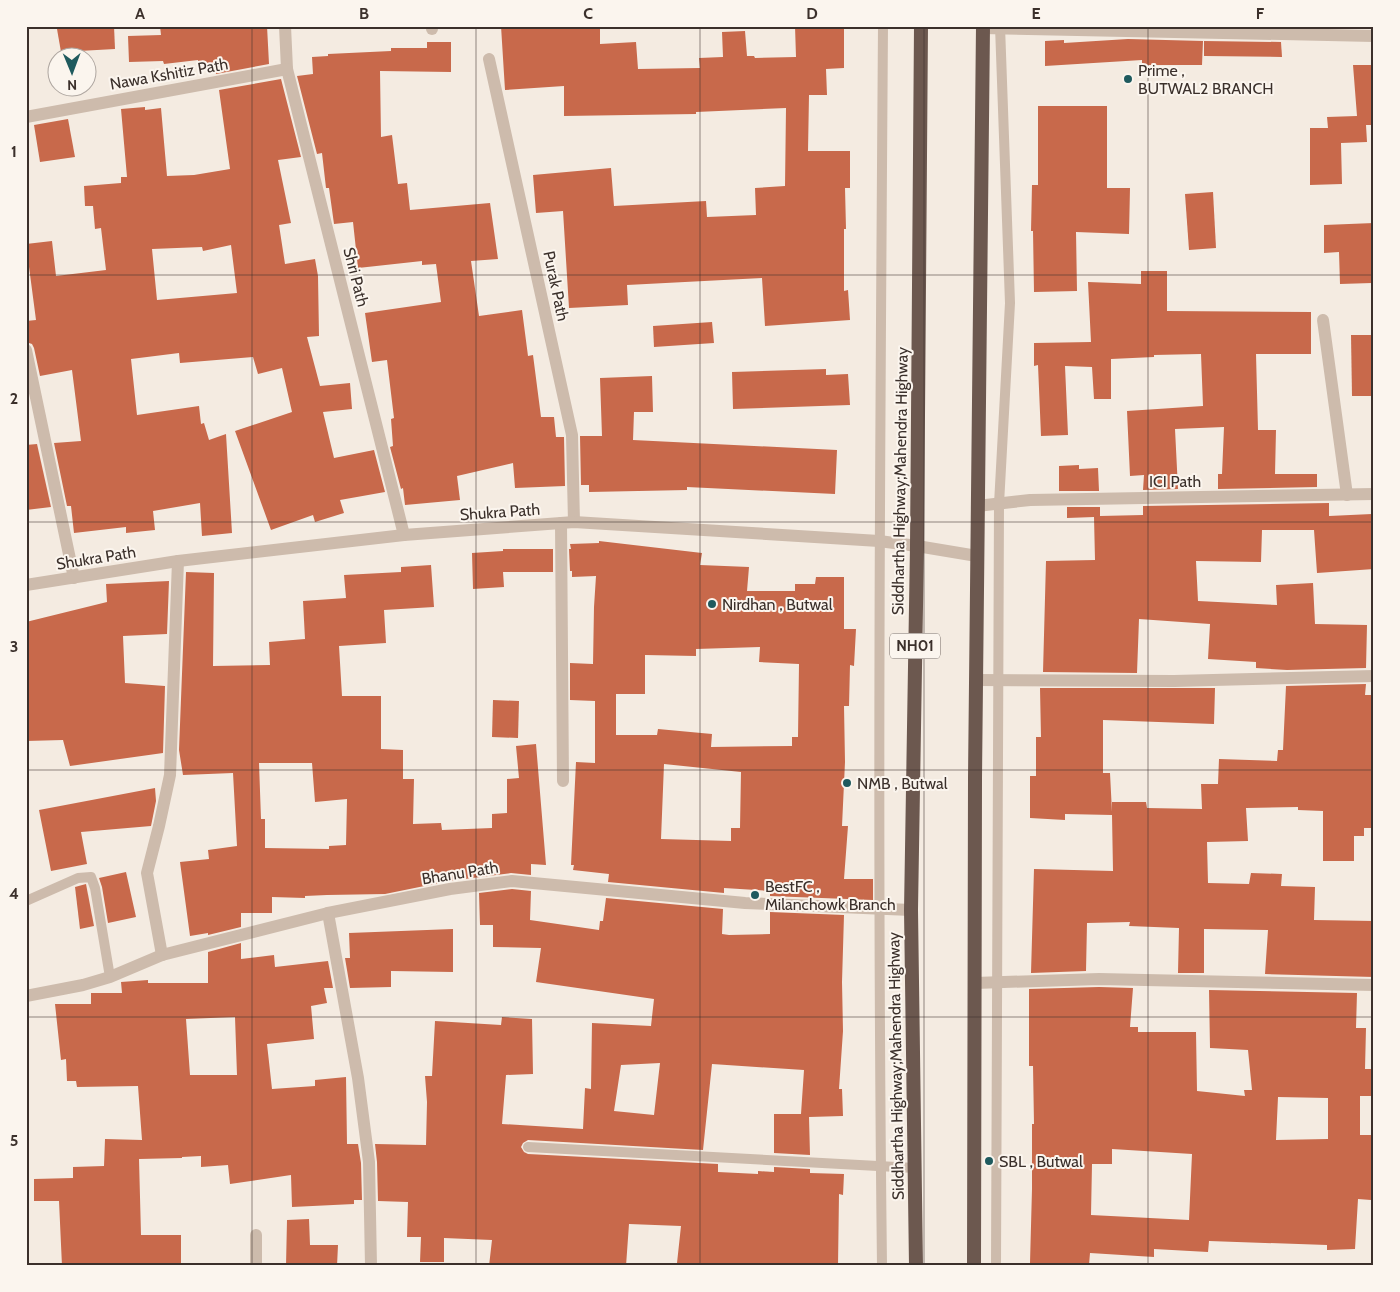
<svg xmlns="http://www.w3.org/2000/svg" width="1400" height="1292" viewBox="0 0 1400 1292" font-family="Cabin,sans-serif">
<style>
.building{fill:#c8694b;fill-rule:evenodd}
.lines{fill:none;stroke-linecap:round;stroke-linejoin:round}
.service{stroke:#cdbbac;stroke-width:10}
.minor{stroke:#cdbbac;stroke-width:12}
.trunk{stroke:#6c584f;stroke-width:14}
.grid{fill:none;stroke:#3b302b;stroke-width:1;stroke-opacity:0.55}
.poi-dot{fill:#1f5a5e;stroke:#fbf5ee;stroke-width:2}
.labels{text-anchor:middle;dominant-baseline:central;stroke-width:4;stroke-linejoin:round;paint-order:stroke}
.shield{fill:#fbf5ee;stroke:#756b66;stroke-width:1}
.shield-label{font-size:15px;font-weight:bold;fill:#3b302b}
.poi-label{font-size:16px;fill:#3b302b;stroke:#fbf5ee;text-anchor:start}
.street-label{font-size:16px;fill:#3b302b;stroke:#fbf5ee}
.neatline{fill:none;stroke:#3b302b;stroke-width:2}
.grid-label{font-size:16px;text-anchor:middle;font-weight:bold;fill:#3b302b}
</style>
<rect width="100%" height="100%" fill="#f4ebe1"/>
<!-- building -->
<g class="building">
<path d="M73,26H114L115,49L61,52L57,29Z"/>
<path d="M160,26H267L269,64L216,74L215,67L210,68L209,63H198V60L164,64L163,61L129,62L128,36L161,35Z"/>
<path d="M501,26H600V44L636,42L638,69L700,68L699,58L723,57L722,32L745,31L747,56H754L755,58L796,57L795,26H844V68L826,69L827,95H809L808,151H850V188H845L846,229H844V291L848,290L850,320L765,326L762,278L627,285L628,305L569,308L563,211L536,213L533,175L611,168L614,206L706,201L707,217L756,215L755,188L785,186L786,108L696,112V114L564,116V86L505,90Z"/>
<path d="M1128,39L1203,41L1202,65H1142V60L1045,66V41L1064,40V43Z"/>
<path d="M1204,41L1281,42L1282,57L1204,56Z"/>
<path d="M427,42H451V72L380,71L381,137L392,135L398,184L407,183L410,210L490,203L498,259L471,261L479,316L522,310L528,356L533,355L541,417H554L556,437H564L565,486L515,488L513,463L457,476L460,500L405,505L403,488L401,489L390,447L393,446L391,419L394,418L387,360L372,362L365,313L441,302L436,264L422,265V261L358,268L353,222L334,224L329,188H326L322,153L317,154L297,76L313,74L312,57L328,56V54L391,51V48H427Z"/>
<path d="M1353,65H1374V125H1366L1367,142L1341,143L1342,184L1310,185V128H1328L1327,117L1357,116Z"/>
<path d="M281,79L301,157L278,160L291,223L279,225L285,264L315,259L318,276L319,336L307,337L320,386L350,383L352,409L323,412L334,458L374,450L385,492L340,500L344,513L315,522L313,515L271,530L235,431L292,412L282,368L258,374L253,357L180,363L179,353L131,359L137,415L199,406L201,424L204,423L209,440L226,434L232,533L202,536L200,503L153,511L155,530L126,533V527L74,533L71,506H67L54,443L81,441L72,370L40,376L34,348L32,344L26,342V321L36,320L26,244L52,241L56,276L106,270L101,228L95,229L93,206H85L84,186L121,183V177H127L121,109L145,107V110L161,108L167,176L194,175L230,169L219,90ZM231,245L237,293L157,300L152,249L202,247L203,251Z"/>
<path d="M1038,106H1107V188H1130L1129,234L1076,232L1077,291L1034,292L1033,231H1031L1032,185H1038Z"/>
<path d="M68,119L75,157L40,162L34,125Z"/>
<path d="M1213,192L1216,248L1189,250L1185,194Z"/>
<path d="M1374,223V251L1371,252L1372,283L1340,284L1339,252L1324,253V225Z"/>
<path d="M1141,271H1167V311L1311,312V354H1256L1258,430H1276L1275,474H1317V487L1218,489V474H1222L1224,427L1175,429L1178,489L1143,490L1144,475L1130,476L1127,411L1203,406L1201,354L1154,355V357L1111,359V399H1094L1092,367L1065,366L1068,435L1041,436L1038,365L1034,366V343L1091,342L1088,282L1141,284Z"/>
<path d="M712,322L714,343L654,347L653,326Z"/>
<path d="M1351,335H1374V396H1352Z"/>
<path d="M826,369V375L848,374L850,405L733,409L732,372Z"/>
<path d="M652,376L653,412H634L633,440L837,450L835,494L687,487V490L589,492V485H581L580,436H602L600,378Z"/>
<path d="M37,444L51,507L26,510V445Z"/>
<path d="M1079,465V469L1098,468L1099,491H1059V466Z"/>
<path d="M1329,503V516L1372,514L1374,569L1317,573L1314,530H1262L1261,562L1196,561L1198,601L1277,605L1276,585L1313,583L1315,624L1367,625L1366,668L1287,670L1256,668V662L1208,659L1210,624L1139,619L1137,673L1043,672L1046,561L1095,560L1094,517L1067,518V507H1100V516L1143,515V506Z"/>
<path d="M599,541L702,553L700,565L749,567L747,591H795V584H815L816,577H844V629H856L854,666L850,665L849,706H844L845,762L842,826H848L844,879H873V900L770,896V891L724,888V893L608,882L609,874L573,870L574,865H571L576,762L595,763V701L570,700V663L593,664L594,607L596,576L572,577V571H570L569,549H571L570,544L599,543ZM760,647L759,662L799,664L798,737H792V746L711,747L712,734L658,729L657,735H616V694H645V655L696,656V649ZM664,764L741,772L740,828H731V841L661,839Z"/>
<path d="M503,549H553V572H503L504,587L473,589L472,553L503,551Z"/>
<path d="M431,565L434,607L384,610L386,643L339,646L342,696H381V749L403,750V779H414L413,824L441,823L442,830L492,828V814L507,813V779L519,778L516,746L536,744L546,865L531,864V875L511,873L449,881L385,894L327,895L305,896V898L272,897V913H241V927L208,935V933L190,936L180,862L209,859L208,850L237,846L233,773L183,775L179,750L186,572L214,573L213,666L270,665L269,642L305,639L303,601L346,598L344,575L401,572V567ZM259,763H312L315,802L347,799L346,845L329,846V849L265,848V819H261Z"/>
<path d="M169,581L167,634L123,636L125,683L165,686L163,753L70,766L63,740L26,741V622L107,602L106,584Z"/>
<path d="M1366,684L1365,695H1374V828H1364V836H1354V861H1323V811L1298,810V807L1246,808L1248,841L1207,842L1208,883L1249,884L1251,873L1282,874L1281,886L1315,887L1314,920L1374,921V977L1265,974L1268,930L1204,929V973H1178L1179,928L1129,926L1130,922L1087,923L1086,971L1031,973L1034,869L1113,871L1112,815L1065,814V820L1030,818V776H1036V737H1041L1040,688H1215L1214,724L1103,720V773H1110L1112,812V802H1146L1147,808L1202,809L1201,784H1218L1219,759L1277,761L1278,750H1283L1286,686Z"/>
<path d="M493,700L519,701L518,738L492,737Z"/>
<path d="M155,788L156,801L151,826L81,832L87,864L51,871L39,810Z"/>
<path d="M126,872L136,917L108,923L102,887L99,878Z"/>
<path d="M86,884L94,926L80,929L75,887Z"/>
<path d="M512,889L531,891L530,920L599,930L600,921H603L606,898L723,909L722,934L729,935L770,934V912L844,915L842,982L843,1031L839,1089H842L843,1116L809,1117L810,1155L774,1153V1114H801L804,1070L712,1064L703,1150L528,1140L523,1143L521,1147L524,1152L528,1154L718,1164V1172L758,1174V1171L774,1172V1167L810,1169V1173L844,1174L843,1195L839,1194L838,1266H714L677,1263L681,1226L629,1224L626,1266H489L492,1240L444,1238V1262H420L421,1237H407L408,1202L378,1201L377,1162L375,1144L426,1145L427,1102L425,1076H432L435,1021L501,1025L502,1017L532,1019L533,1074L506,1075L502,1124L583,1129L585,1088L591,1089L592,1023L651,1026L654,999L536,982L541,948L493,947V925H480L479,893ZM660,1063L654,1115L614,1111L621,1065Z"/>
<path d="M453,929V972L391,971V987L350,988L345,958H350L349,933Z"/>
<path d="M241,943V959L274,955L275,967L328,961L333,988H324L327,1003L311,1006L314,1039L267,1044L272,1089L315,1086V1080L346,1077L347,1144H358L361,1163L362,1200H354V1204L292,1207L291,1175L230,1184L228,1165L201,1167V1156L182,1157V1158L139,1159L141,1235H181V1266H62L59,1201H34V1179L73,1178V1167L104,1166L105,1139L142,1140L138,1086L77,1087L76,1081H67L66,1059L61,1060L55,1004H91V993H122L121,982L148,980V983H208V952ZM235,1017L237,1075H190L186,1019Z"/>
<path d="M1099,987L1133,988L1130,1027H1138V1032H1196L1197,1091L1245,1096L1244,1090H1252L1248,1050L1210,1048L1209,990L1357,993L1356,1028H1366L1365,1069H1374V1096H1360V1135H1373L1374,1189H1372L1371,1200L1358,1199L1355,1249L1327,1250V1245L1209,1241L1208,1252L1154,1249V1257L1090,1253L1089,1265L1030,1263L1032,1189V1124H1034L1033,1066H1029V989ZM1278,1097L1328,1098V1139L1276,1140ZM1112,1149L1192,1154L1189,1220L1091,1215L1092,1164H1112Z"/>
<path d="M309,1219L310,1245H338L337,1266H286L287,1220Z"/>
</g>
<g class="lines">
<!-- service -->
<g class="service">
<path d="M26,901L78,878L91,877L95,888L110,977"/>
<path d="M528,1147L915,1168"/>
<path d="M882,1266C877,853 880,439 883,26"/>
<path d="M996,1266L999,504L1010,303L1000,26"/>
</g>
<!-- minor -->
<g class="minor">
<path d="M285,26L287,69L404,535"/>
<path d="M432,26V29"/>
<path d="M983,28L1374,36"/>
<path d="M489,59L572,435L574,522"/>
<path d="M26,117L287,69"/>
<path d="M1323,320L1347,495"/>
<path d="M26,350L74,578"/>
<path d="M977,506L1030,500L1374,494"/>
<path d="M561,523L563,781"/>
<path d="M26,585L178,561L404,535L574,522L879,541L917,546L977,556"/>
<path d="M976,680L1174,681L1374,676"/>
<path d="M328,913L358,1078L369,1162L371,1266"/>
<path d="M162,955L147,873L159,826L170,775L178,561"/>
<path d="M975,983L1099,979L1374,985"/>
<path d="M26,996L83,985L110,977L162,955L328,913L450,889L512,881L745,903L911,910"/>
<path d="M256,1235V1266"/>
</g>
<!-- trunk -->
<g class="trunk">
<path d="M916,1266L911,910L917,546L921,26"/>
<path d="M974,1266L975,778L983,26"/>
</g>
</g>
<!-- grid -->
<path class="grid" d="M252,26V1266M476,26V1266M700,26V1266M924,26V1266M1148,26V1266M26,275H1374M26,522H1374M26,770H1374M26,1017H1374"/>
<!-- markers -->
<g class="poi-dot">
<circle cx="1128" cy="79" r="5"/>
<circle cx="712" cy="604" r="5"/>
<circle cx="847" cy="783" r="5"/>
<circle cx="755" cy="895" r="5"/>
<circle cx="989" cy="1161" r="5"/>
</g>
<g class="labels">
<!-- shield labels -->
<rect class="shield" x="890" y="633.5" width="50" height="25" rx="4"/>
<g class="shield-label">
<text x="915" y="646">NH01</text>
</g>
<!-- poi labels -->
<g class="poi-label">
<text x="1138" y="70">Prime ,<tspan x="1138" dy="18">BUTWAL2 BRANCH</tspan></text>
<text x="722" y="604">Nirdhan , Butwal</text>
<text x="857" y="783">NMB , Butwal</text>
<text x="765" y="886">BestFC ,<tspan x="765" dy="18">Milanchowk Branch</tspan></text>
<text x="999" y="1161">SBL , Butwal</text>
</g>
<!-- street labels -->
<g class="street-label">
<text transform="translate(169 74) rotate(-10)">Nawa Kshitiz Path</text>
<text transform="translate(356 277) rotate(76)">Shri Path</text>
<text transform="translate(556 286) rotate(78)">Purak Path</text>
<text transform="translate(900 481) rotate(-89)">Siddhartha Highway;Mahendra Highway</text>
<text x="1175" y="481">ICI Path</text>
<text transform="translate(500 512) rotate(-4)">Shukra Path</text>
<text transform="translate(96 558) rotate(-9)">Shukra Path</text>
<text transform="translate(460 873) rotate(-9)">Bhanu Path</text>
<text transform="translate(896 1066) rotate(-91)">Siddhartha Highway;Mahendra Highway</text>
</g>
</g>
<!-- border -->
<rect width="1400" height="1292" fill="none" stroke="#fbf5ee" stroke-width="55"/>
<!-- north arrow -->
<g transform="translate(72 72) rotate(179)"><circle r="24" fill="#fbf5ee" stroke="#aea6a0"/>
<path d="M0-4L9 19L0 12L-9 19Z" fill="#1f5a5e"/>
<text y="-8" font-size="14" font-weight="bold" text-anchor="middle" fill="#3b302b">N</text>
</g>
<rect x="28" y="28" width="1344" height="1236" class="neatline"/>
<g class="grid-label">
<text x="140" y="19">A</text>
<text x="364" y="19">B</text>
<text x="588" y="19">C</text>
<text x="812" y="19">D</text>
<text x="1036" y="19">E</text>
<text x="1260" y="19">F</text>
<text x="14" y="157">1</text>
<text x="14" y="404">2</text>
<text x="14" y="652">3</text>
<text x="14" y="899">4</text>
<text x="14" y="1146">5</text>
</g>
</svg>
